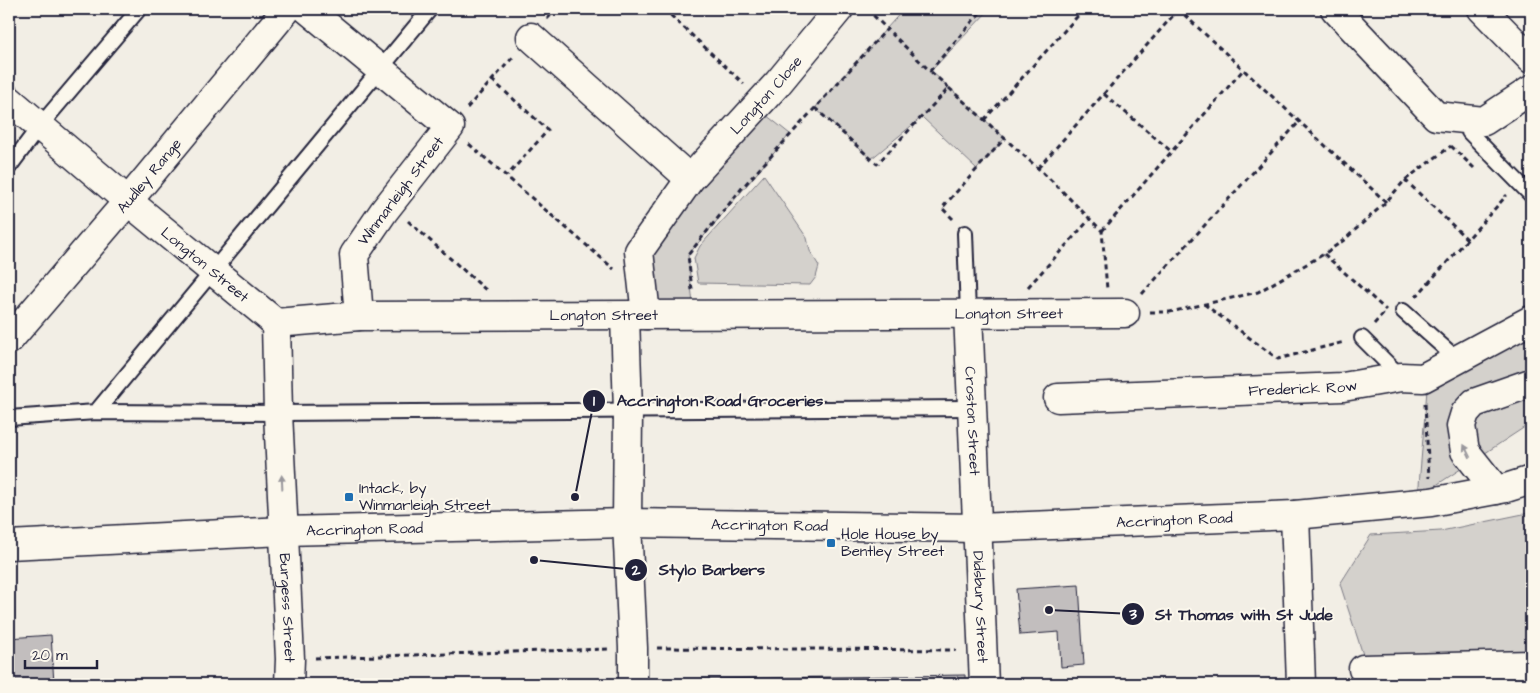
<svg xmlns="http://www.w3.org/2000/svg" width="1540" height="693" viewBox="0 0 1540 693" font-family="'Architects Daughter',sans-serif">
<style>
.green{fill:#d4d1cc;stroke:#7b7a84}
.building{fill:#c2bebe;stroke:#22223b}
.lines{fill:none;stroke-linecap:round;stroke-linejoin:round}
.lane-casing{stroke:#22223b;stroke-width:18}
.street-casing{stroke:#22223b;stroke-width:31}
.secondary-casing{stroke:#22223b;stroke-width:31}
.primary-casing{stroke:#22223b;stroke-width:31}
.highway-casing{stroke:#22223b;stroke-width:31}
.path{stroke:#22223b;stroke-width:3;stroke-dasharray:5 4;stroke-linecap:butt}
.lane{stroke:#fbf7ec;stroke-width:14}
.street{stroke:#fbf7ec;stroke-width:28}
.secondary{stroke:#fbf7ec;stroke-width:28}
.primary{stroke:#fbf7ec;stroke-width:28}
.highway{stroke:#fbf7ec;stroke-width:28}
.oneway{fill:#99979c}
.poi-dot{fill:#1f6fb2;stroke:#fbf7ec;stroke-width:2}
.labels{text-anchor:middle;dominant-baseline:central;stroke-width:4;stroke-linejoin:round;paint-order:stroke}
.street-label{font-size:15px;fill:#22223b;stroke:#fbf7ec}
.poi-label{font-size:15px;fill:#22223b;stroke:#fbf7ec;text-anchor:start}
.leader{fill:none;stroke:#22223b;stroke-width:2}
.callout-dot{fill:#22223b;stroke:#fbf7ec;stroke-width:2}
.mark-label{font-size:15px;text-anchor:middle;font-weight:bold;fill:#fff}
.callout-label{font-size:16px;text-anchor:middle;font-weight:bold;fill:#22223b;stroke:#fbf7ec;stroke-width:4;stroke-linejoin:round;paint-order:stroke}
</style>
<rect width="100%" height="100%" fill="#f2eee5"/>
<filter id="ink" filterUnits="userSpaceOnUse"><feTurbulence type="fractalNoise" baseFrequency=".02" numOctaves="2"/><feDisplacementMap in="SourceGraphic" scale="10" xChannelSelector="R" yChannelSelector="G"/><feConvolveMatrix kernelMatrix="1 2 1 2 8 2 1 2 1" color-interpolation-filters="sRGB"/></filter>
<g filter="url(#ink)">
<!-- green -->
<g class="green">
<path d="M904,9H990L931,71L1005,138L977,169L922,117L871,159L815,108Z"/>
<path d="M756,107L790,134L688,255L694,315H646L639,251Z"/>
<path d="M764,175L807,238L810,251L819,266L816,277L810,285L698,283L694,258L700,246Z"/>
<path d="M1531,332V423L1418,497L1427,390Z"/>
<path d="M1528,513L1531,514V664L1367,667L1340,584L1371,535L1441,531Z"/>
</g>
<!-- building -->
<g class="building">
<path d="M1079,585L1084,665L1061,667L1059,632L1020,635L1016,589Z"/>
<path d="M9,593H13L14,617H9Z"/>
<path d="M51,635L54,684H9V638Z"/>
<path d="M965,675V684H646L645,680Z"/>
</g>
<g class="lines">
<defs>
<g id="lane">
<path d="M1469,132L1531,195"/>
<path d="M9,167L39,127L139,9"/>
<path d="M965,233L968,313"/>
<path d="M1403,311L1458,360"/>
<path d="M1362,338L1401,377"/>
<path d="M96,412L430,9"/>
<path d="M9,418L96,412L278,413L972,408"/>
</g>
<g id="street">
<path d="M307,9L450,127L384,211L354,255L359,316"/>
<path d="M1335,9L1436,116L1484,121L1531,90"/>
<path d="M1482,9L1531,59"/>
<path d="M531,37L690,179"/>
<path id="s1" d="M9,100L128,201L276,323L359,316L1125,313"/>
<path id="s2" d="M968,313L984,684"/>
<path id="s3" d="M646,315L639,251L690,179L778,83L839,9"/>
<path d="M625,316L628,411L627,523L633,648V684"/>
<path id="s4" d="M276,323L278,413L290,659L289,684"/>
<path id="s5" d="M1058,398L1343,387L1401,377L1423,378L1531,320"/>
<path d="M1496,490L1465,451L1461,426L1465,413L1474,403L1531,383"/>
<path d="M1295,515L1301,684"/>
<path d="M1363,669L1531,665"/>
</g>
<g id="secondary">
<path id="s6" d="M9,340L128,201L287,9"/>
</g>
<g id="primary">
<path id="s7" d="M9,545L284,531L627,523L978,528L1295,515L1431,502L1506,488L1531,480"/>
</g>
<path id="highway" d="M1529,481L1531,482"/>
</defs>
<!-- lane casing -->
<use href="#lane" class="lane-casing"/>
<!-- street casing -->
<use href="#street" class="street-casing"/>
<!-- secondary casing -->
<use href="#secondary" class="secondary-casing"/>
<!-- primary casing -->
<use href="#primary" class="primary-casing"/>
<!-- highway casing -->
<use href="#highway" class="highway-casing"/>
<!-- path -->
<g class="path">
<path d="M664,9L744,84"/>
<path d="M867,9L887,29"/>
<path d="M1178,9L1386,202"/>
<path d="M547,19L557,9"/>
<path d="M492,80L548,130L507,176"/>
<path d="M949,88L1052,181L1102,231L1107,289"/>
<path d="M1104,94L1172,152"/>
<path d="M467,108L515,55"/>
<path d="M815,108L877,164L949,88L930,71"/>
<path d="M984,120L1084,9"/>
<path d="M469,144L614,269"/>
<path d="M1451,146L1474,168"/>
<path d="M1038,168L1179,9"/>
<path d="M1405,180L1468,240"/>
<path d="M953,219L942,208L1005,138"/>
<path d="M408,221L486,290"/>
<path d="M1102,231L1244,69"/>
<path d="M1324,254L1386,310"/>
<path d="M1028,287L1090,219"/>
<path d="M692,290L688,255L742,188L887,29L930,71L983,9"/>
<path d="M1142,294L1299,122"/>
<path d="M1416,297L1506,196L1505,195"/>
<path d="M1204,304L1278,359L1344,342"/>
<path d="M1150,312H1170L1258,292L1324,254L1344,240L1386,202L1405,180L1451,146"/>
<path d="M1374,324L1385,312"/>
<path d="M1425,404L1429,478"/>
<path d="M657,648L956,650"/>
<path d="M315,658L609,649"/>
</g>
<!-- lane -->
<use href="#lane" class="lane"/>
<!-- street -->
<use href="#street" class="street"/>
<!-- secondary -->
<use href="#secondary" class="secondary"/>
<!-- primary -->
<use href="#primary" class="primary"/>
<!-- highway -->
<use href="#highway" class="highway"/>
</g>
<!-- one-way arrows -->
<defs><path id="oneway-solid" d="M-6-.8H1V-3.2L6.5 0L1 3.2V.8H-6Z" transform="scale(1.25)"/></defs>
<g class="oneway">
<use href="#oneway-solid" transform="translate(1467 451) rotate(-116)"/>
<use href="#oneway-solid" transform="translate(282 482) rotate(-93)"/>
</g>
</g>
<!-- markers -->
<g class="poi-dot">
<rect x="344" y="492" width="10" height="10" rx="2.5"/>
<rect x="826" y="538" width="10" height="10" rx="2.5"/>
</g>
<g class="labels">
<!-- street labels -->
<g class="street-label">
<text stroke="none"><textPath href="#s3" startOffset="266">Longton Close</textPath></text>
<text stroke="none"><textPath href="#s6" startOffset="216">Audley Range</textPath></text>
<text transform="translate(401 191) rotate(-53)">Winmarleigh Street</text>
<text stroke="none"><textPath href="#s1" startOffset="256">Longton Street</textPath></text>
<text stroke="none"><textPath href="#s1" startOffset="1081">Longton Street</textPath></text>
<text stroke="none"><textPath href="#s1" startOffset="676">Longton Street</textPath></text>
<text stroke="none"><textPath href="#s5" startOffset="245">Frederick Row</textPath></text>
<text stroke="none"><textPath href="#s2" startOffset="108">Croston Street</textPath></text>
<text stroke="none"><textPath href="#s7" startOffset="1166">Accrington Road</textPath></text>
<text stroke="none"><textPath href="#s7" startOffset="761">Accrington Road</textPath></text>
<text stroke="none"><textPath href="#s7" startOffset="356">Accrington Road</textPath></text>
<text stroke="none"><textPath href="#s2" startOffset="294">Didsbury Street</textPath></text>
<text stroke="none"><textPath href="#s4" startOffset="285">Burgess Street</textPath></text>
</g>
<!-- poi labels -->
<g class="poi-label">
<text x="359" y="488">Intack, by<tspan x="359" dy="17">Winmarleigh Street</tspan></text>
<text x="841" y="534">Hole House by<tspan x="841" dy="17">Bentley Street</tspan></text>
</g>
</g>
<!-- callouts -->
<path class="leader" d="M575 497L594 401M534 560L636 570M1049 610L1133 614"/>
<g class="callout-dot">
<circle cx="575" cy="497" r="5"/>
<circle cx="534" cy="560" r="5"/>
<circle cx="1049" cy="610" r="5"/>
<circle cx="594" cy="401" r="12"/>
<circle cx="636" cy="570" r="12"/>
<circle cx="1133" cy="614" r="12"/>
</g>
<g class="mark-label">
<text x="594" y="406">1</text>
<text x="636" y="575">2</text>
<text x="1133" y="619">3</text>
</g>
<g class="callout-label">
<text x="720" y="406">Accrington Road Groceries</text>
<text x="712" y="575">Stylo Barbers</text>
<text x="1244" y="620">St Thomas with St Jude</text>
</g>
<!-- margin -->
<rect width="1540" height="693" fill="none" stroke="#fbf7ec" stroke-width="30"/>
<rect x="15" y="15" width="1510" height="663" fill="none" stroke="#22223b" stroke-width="2" filter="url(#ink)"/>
<!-- scale -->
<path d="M25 660v8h72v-8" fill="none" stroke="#22223b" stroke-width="2.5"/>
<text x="32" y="660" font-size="15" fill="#22223b" stroke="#fbf7ec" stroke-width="4" paint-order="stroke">20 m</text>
</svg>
